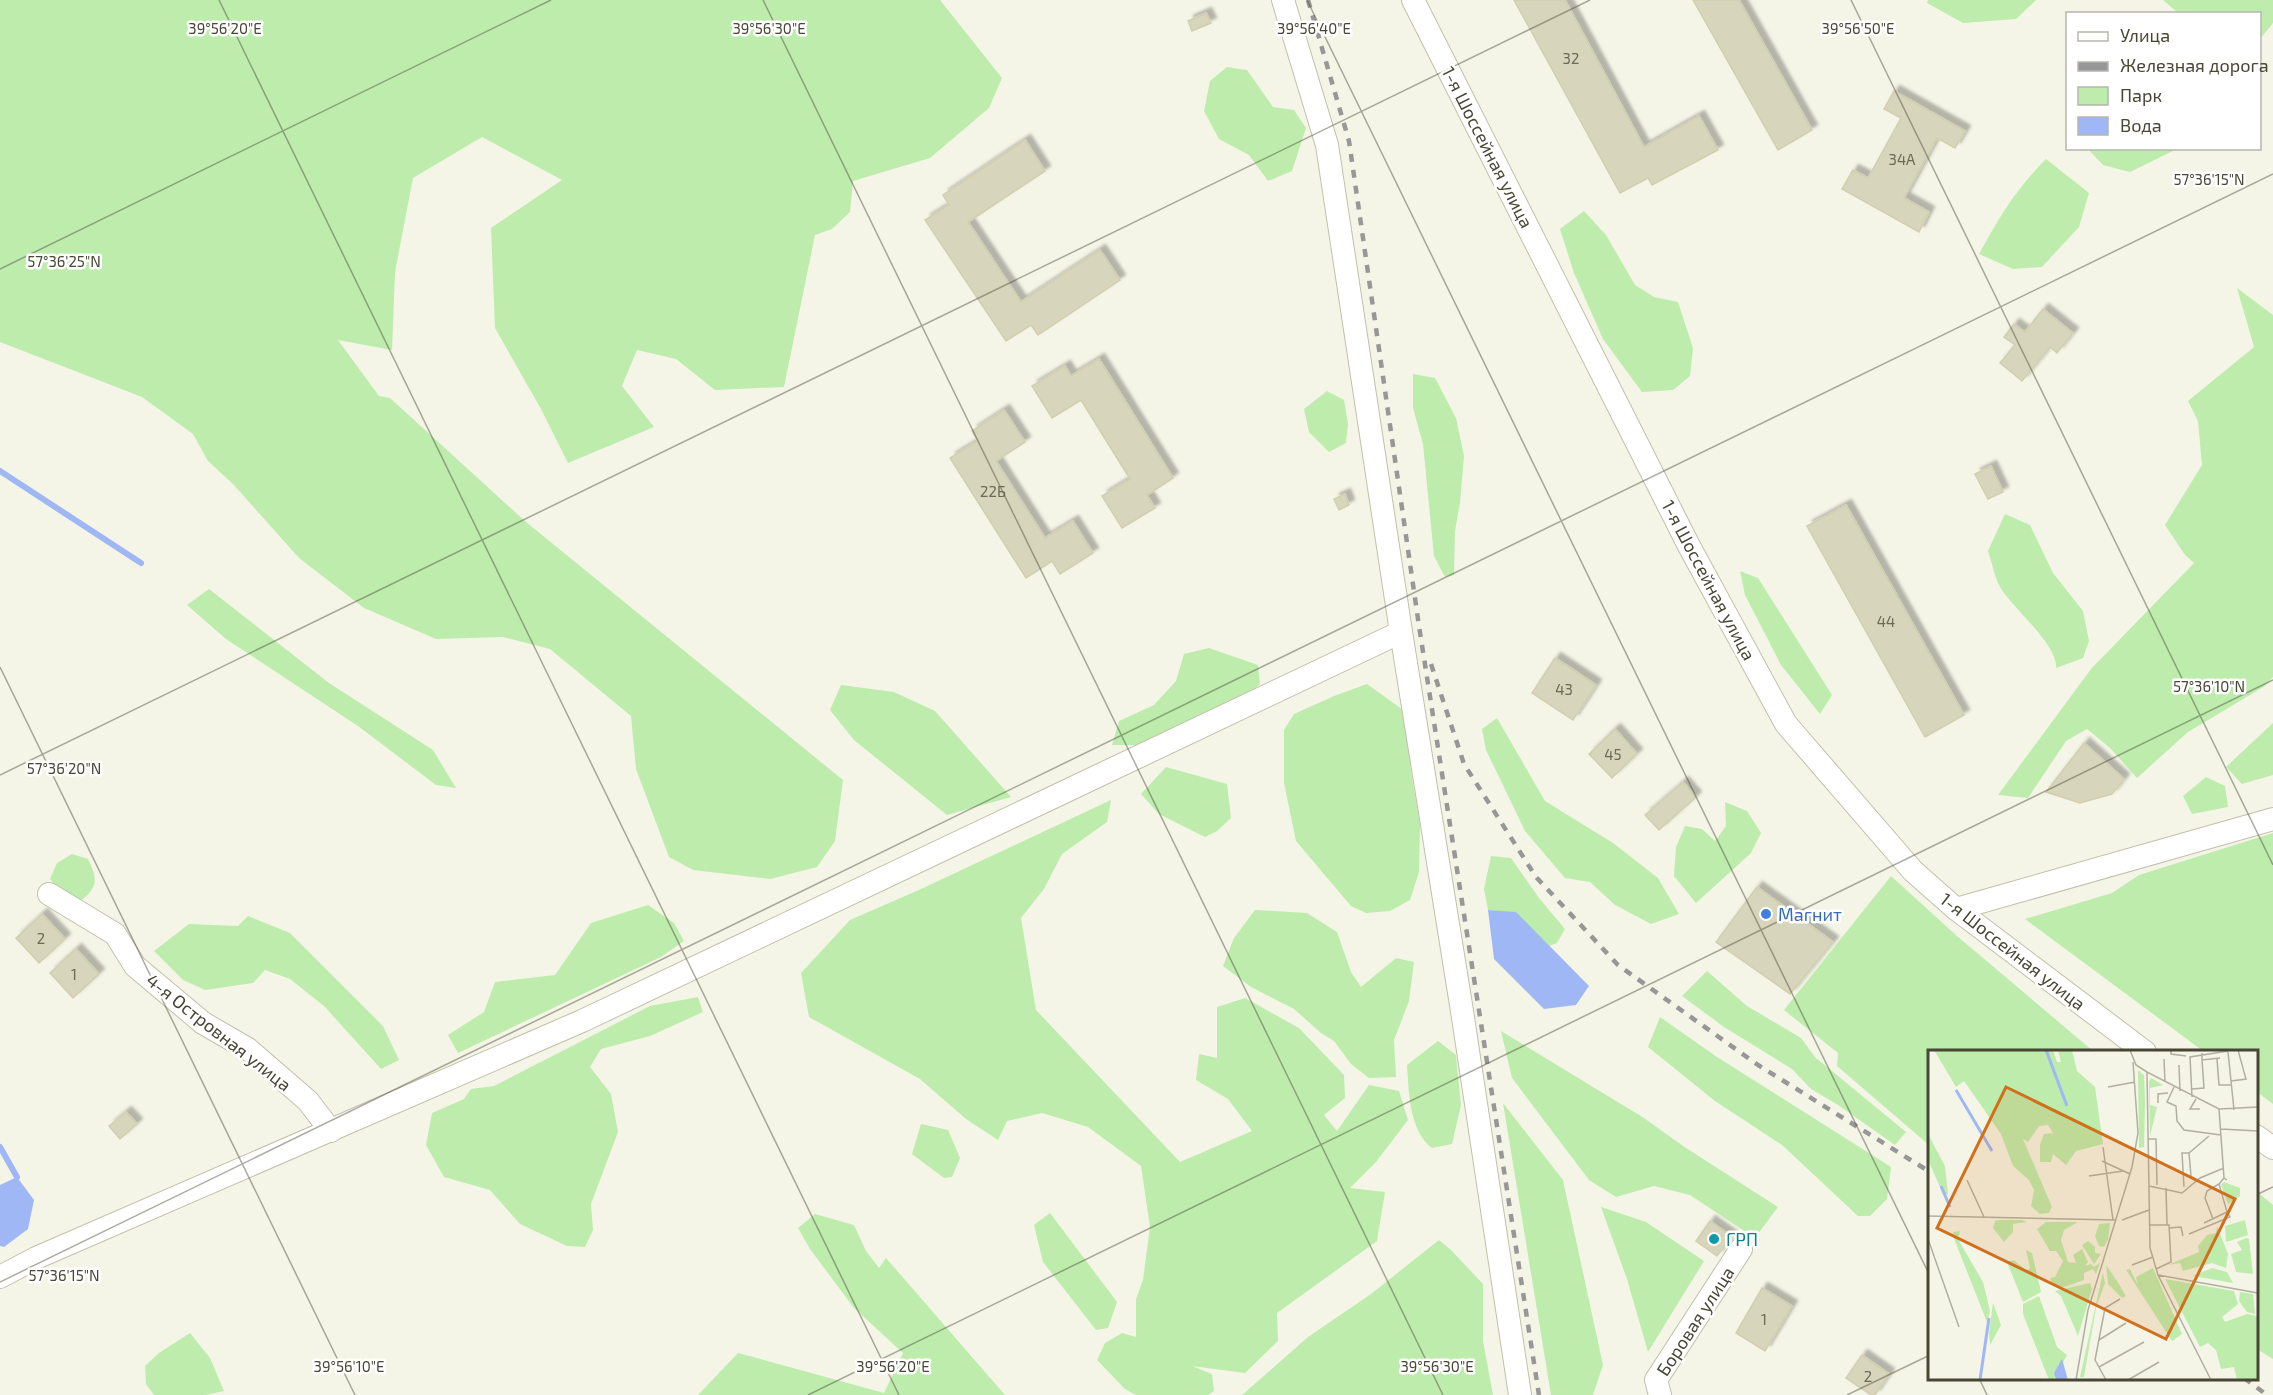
<svg xmlns="http://www.w3.org/2000/svg" width="2273" height="1395" viewBox="0 0 2273 1395" font-family="'Exo 2',sans-serif">
<style>
.green{fill:#bdecad}
.water{fill:#9fb8f5}
.lines{fill:none;stroke-linecap:round;stroke-linejoin:round}
.stream{stroke:#9fb8f5;stroke-width:6}
.building{fill:#d7d5bc;stroke:#d2cfae;stroke-width:1.5;filter:url(#shadow)}
.minor-casing{stroke:#c1c0a9;stroke-width:24}
.minor{stroke:#fff;stroke-width:22}
.rail{stroke:#979797;stroke-width:4.5;stroke-dasharray:8 8;stroke-linecap:butt}
.ticks{fill:none;stroke:#484735;stroke-width:1.5;stroke-opacity:0.45}
.shop-dot{fill:#3f7fe0;stroke:#fff;stroke-width:2}
.culture-dot{fill:#0f9aa8;stroke:#fff;stroke-width:2}
.labels{text-anchor:middle;dominant-baseline:central;stroke-width:5;stroke-linejoin:round;paint-order:stroke}
.number-label{font-size:15px;fill:#6c6a57}
.street-label{font-size:18px;fill:#484735;stroke:#fff}
.shop-label{font-size:18px;fill:#366cbe;stroke:#fff;text-anchor:start}
.culture-label{font-size:18px;fill:#0d838f;stroke:#fff;text-anchor:start}
.inset-river{fill:none;stroke:#9fb8f5;stroke-width:3}
.inset-road{fill:none;stroke:#b0afa0;stroke-width:1.5}
.view{fill:#d1701c;fill-opacity:0.15;stroke:#d1701c;stroke-width:3}
.inset-edge{fill:none;stroke:#484735;stroke-width:3}
.ticks-label{font-size:15px;text-anchor:middle;fill:#484735;stroke:#fff;stroke-width:5;stroke-linejoin:round;paint-order:stroke}
</style>
<defs>
<filter id="shadow"><feDropShadow dx="5.5" dy="-5.5" stdDeviation="1.5" flood-color="#0004"/></filter>
</defs>
<rect width="100%" height="100%" fill="#f5f5e7"/>
<!-- green -->
<g class="green">
<path d="M0,0H940L1002,78L989,108L930,158L853,181L850,212L832,229L815,235L784,387L715,390L676,359L637,350L622,386L654,427L568,463L541,409L495,328L491,228L562,180L482,137L413,178L395,272L392,350L338,340L379,396L390,398L526,522L843,780L835,841L817,867L770,879L693,870L669,857L636,769L631,716L550,649L503,637L436,639L364,608L299,558L233,484L208,461L193,434L142,397L0,342Z"/>
<path d="M1928,0H2036L2016,19L1963,23L1927,3Z"/>
<path d="M2163,0H2273V23L2260,39V14L2178,13Z"/>
<path d="M1227,67L1247,70L1273,107L1294,110L1306,128L1292,171L1268,181L1249,155L1219,139L1204,111L1210,81Z"/>
<path d="M2088,149H2177L2130,172L2103,165Z"/>
<path d="M2046,159L2089,193L2079,227L2042,267L2013,269L1979,254C1999,217 2016,189 2046,159Z"/>
<path d="M1584,211L1606,235L1635,285L1654,297L1678,302L1693,348L1690,376L1673,390L1642,392L1603,339L1574,273L1560,229Z"/>
<path d="M2237,288L2273,315V677L2265,686L2188,732L2137,778L2110,748L2087,729L2066,741L2028,798L1998,795L2091,669L2194,563L2185,555L2165,525L2202,465L2198,421L2188,401L2254,347Z"/>
<path d="M1413,374L1435,378L1456,418L1464,456L1460,503L1455,531L1454,575L1445,577L1434,556L1423,444L1413,408Z"/>
<path d="M1327,391L1344,400L1348,424L1346,443L1329,452L1309,432L1304,409Z"/>
<path d="M2005,514L2030,525L2053,573L2083,611L2089,641L2083,658L2056,668C2058,644 2012,608 2000,587C1994,576 1992,562 1988,551Z"/>
<path d="M1740,571L1758,578L1832,695L1820,714L1781,665L1745,595Z"/>
<path d="M209,589L329,683L433,750L456,788L436,785L358,726L226,639L187,605Z"/>
<path d="M1209,648L1258,665L1260,684L1242,700L1138,745H1112L1119,721L1154,705L1176,681L1184,654Z"/>
<path d="M1367,684L1406,712L1411,772L1420,824L1419,872L1410,900L1390,911L1366,913L1351,906L1296,841L1284,783V730L1294,714L1334,696Z"/>
<path d="M841,685L894,692L935,711L1011,797L947,815L854,740L830,710Z"/>
<path d="M1497,718L1545,801L1613,843L1658,878L1679,914L1651,924L1615,905L1590,882L1565,878L1525,831L1486,750L1482,729Z"/>
<path d="M2273,723V775L2242,784L2226,767Z"/>
<path d="M1166,767L1227,784L1231,818L1217,831L1205,837L1159,814L1141,794Z"/>
<path d="M2206,777L2225,786L2228,807L2192,814L2183,796Z"/>
<path d="M1111,800L1107,822L1062,854L1044,889L1021,918L1036,1010L1180,1162L1252,1131L1228,1099L1196,1080L1199,1054L1217,1058V1007L1245,998L1299,1028L1344,1075L1345,1098L1324,1115L1337,1131L1369,1085L1399,1091L1408,1120L1376,1162L1350,1188L1385,1192L1377,1241L1277,1313L1278,1341L1245,1373L1192,1366L1212,1374L1214,1391L1208,1395H1136L1125,1389L1097,1360L1105,1343L1122,1333L1136,1337V1299L1143,1280L1150,1227L1141,1166L1088,1127L1042,1113L1007,1121L998,1140L966,1119L920,1079L809,1017L801,973L850,920L921,889Z"/>
<path d="M1725,802L1747,811L1761,833L1751,853L1696,903L1674,876L1676,847L1685,826L1702,829L1715,841L1726,826Z"/>
<path d="M2273,833V1104L2257,1092L2256,1052L2203,1051L2025,919L2112,893L2139,875Z"/>
<path d="M72,854L88,859C98,880 98,888 79,902L58,888L50,879L57,863Z"/>
<path d="M1491,856L1511,858L1539,898L1565,929L1557,943L1549,946L1516,913L1488,910L1484,889Z"/>
<path d="M1891,876L1957,936L2093,1051L1930,1052L1929,1145L1837,1066L1838,1053L1784,1010Z"/>
<path d="M648,905L674,923L684,941L661,957L458,1053L448,1035L484,1012L495,982L555,975L591,923Z"/>
<path d="M1255,910L1307,913L1337,932L1351,972L1361,987L1396,958L1414,962L1409,1001L1394,1040L1396,1077L1369,1078L1351,1064L1334,1041L1321,1033L1294,1009L1251,987L1223,966L1234,938Z"/>
<path d="M248,916L290,933L383,1026L399,1060L381,1069L324,1006L290,979L265,970L253,983L205,990L183,980L154,951L189,924L238,926Z"/>
<path d="M1707,971L1747,1006L1801,1038L1815,1057L1906,1132L1895,1145L1838,1105L1811,1089L1792,1069L1724,1027L1682,996Z"/>
<path d="M698,997L703,1012L650,1036L601,1049L590,1067L611,1094L618,1132L591,1204L593,1230L585,1247L567,1246L520,1224L490,1190L444,1177L426,1145L432,1113L464,1099L471,1089L494,1086L650,1006Z"/>
<path d="M1660,1017L1717,1057L1891,1167L1887,1199L1870,1216H1858L1782,1145L1715,1101L1648,1047Z"/>
<path d="M1501,1031L1644,1118L1683,1146L1778,1207L1755,1238L1690,1195L1654,1186L1616,1197L1589,1180L1512,1078Z"/>
<path d="M1438,1041L1456,1055L1461,1105L1452,1144L1432,1148C1409,1130 1409,1093 1407,1065Z"/>
<path d="M1503,1103L1563,1180L1603,1365L1593,1395H1551Z"/>
<path d="M921,1124L948,1130L960,1158L952,1177L944,1178L912,1154Z"/>
<path d="M2256,1191L2273,1205V1359L2257,1349Z"/>
<path d="M1601,1207L1646,1222L1704,1261L1648,1352L1627,1279Z"/>
<path d="M1050,1213L1117,1302L1108,1328L1096,1330L1043,1262L1034,1225Z"/>
<path d="M815,1214L854,1225L866,1251L879,1268L886,1258L1005,1395H698L738,1353L884,1393L903,1353L854,1308L810,1249L798,1228Z"/>
<path d="M1439,1240L1451,1250L1483,1284V1341L1493,1395H1242L1308,1337L1371,1294Z"/>
<path d="M190,1333L210,1358L224,1391L206,1395H154L146,1384L145,1366L159,1353Z"/>
</g>
<!-- water -->
<g class="water">
<path d="M1488,910L1516,912L1589,986L1576,1005L1544,1009L1494,959Z"/>
<path d="M17,1177L34,1200L28,1229L4,1247L0,1246V1185Z"/>
</g>
<g class="lines">
<!-- stream -->
<g class="stream">
<path d="M0,471L141,563"/>
<path d="M0,1147L17,1177"/>
</g>
</g>
<!-- building -->
<g class="building">
<path d="M1514,0H1565L1644,147L1699,116L1718,150L1652,185L1648,178L1620,193Z"/>
<path d="M1693,0H1739L1812,130L1778,150Z"/>
<path d="M1206,13L1211,23L1192,31L1188,21Z"/>
<path d="M1894,91L1965,131L1955,148L1937,138L1904,198L1929,212L1919,232L1842,189L1853,170L1868,178L1901,118L1884,109Z"/>
<path d="M1025,140L1045,171L968,222L1021,302L1100,250L1120,280L1038,335L1031,325L1006,341L925,220L949,205L943,195Z"/>
<path d="M2043,309L2073,333L2057,353L2050,347L2022,381L2000,363L2015,345L2004,337L2014,324L2025,332Z"/>
<path d="M1099,359L1173,478L1147,495L1155,508L1122,528L1102,496L1130,479L1081,400L1052,418L1032,386L1065,366L1071,376Z"/>
<path d="M1004,410L1025,442L996,461L1045,538L1073,521L1093,553L1060,574L1052,561L1026,578L950,458L978,441L972,431Z"/>
<path d="M1991,466L2003,492L1988,499L1975,474Z"/>
<path d="M1345,494L1349,505L1339,510L1334,499Z"/>
<path d="M1846,505L1964,715L1925,737L1807,526Z"/>
<path d="M1555,658L1596,685L1573,720L1532,693Z"/>
<path d="M1615,729L1637,754L1612,778L1589,754Z"/>
<path d="M2084,743L2124,779L2112,794L2080,803L2046,792Z"/>
<path d="M1683,782L1696,797L1659,830L1645,815Z"/>
<path d="M1757,887L1833,942L1790,994L1716,942Z"/>
<path d="M42,914L65,939L39,963L16,938Z"/>
<path d="M76,949L99,974L73,998L50,973Z"/>
<path d="M126,1112L137,1124L120,1139L109,1126Z"/>
<path d="M1710,1221L1732,1237L1717,1256L1696,1241Z"/>
<path d="M1762,1288L1792,1306L1765,1351L1736,1333Z"/>
<path d="M1862,1355L1889,1374L1875,1395H1871L1846,1378Z"/>
</g>
<g class="lines">
<defs>
<g id="minor">
<path d="M1283,0L1327,145L1401,632L1462,1011L1520,1395"/>
<path d="M1413,0L1689,546L1786,724L1913,871L1956,909L2145,1052"/>
<path d="M49,894L115,934L135,966L203,1023L248,1049L308,1101L331,1131"/>
<path d="M1956,909L2273,819"/>
<path d="M2256,1136L2273,1148"/>
<path d="M0,1277L36,1258L582,1021L1401,632"/>
<path d="M1660,1395L1656,1380L1741,1249"/>
</g>
</defs>
<!-- minor casing -->
<use href="#minor" class="minor-casing"/>
<!-- minor -->
<use href="#minor" class="minor"/>
<!-- rail -->
<g class="rail">
<path d="M1308,0L1349,141L1419,626L1539,1395"/>
<path d="M1431,664L1464,764L1536,877L1618,965L1758,1065L1930,1172"/>
<path d="M2244,1378L2267,1395"/>
</g>
</g>
<!-- ticks -->
<path class="ticks" d="M219,0L899,1395M763,0L1443,1395M1307,0L1930,1276M1851,0L2273,865M0,269L551,0M0,667L355,1395M0,775L1590,0M2256,1195L2273,1187M0,1282L2273,174M1979,1378L1987,1395M808,1395L2273,680M1847,1395L1930,1355"/>
<!-- markers -->
<circle class="shop-dot" cx="1766" cy="914" r="6"/>
<circle class="culture-dot" cx="1714" cy="1239" r="6"/>
<g class="labels">
<!-- number labels -->
<g class="number-label">
<text x="1571" y="58">32</text>
<text x="1902" y="159">34А</text>
<text x="993" y="491">22Б</text>
<text x="1886" y="621">44</text>
<text x="1564" y="689">43</text>
<text x="1613" y="754">45</text>
<text x="41" y="938">2</text>
<text x="74" y="974">1</text>
<text x="1764" y="1319">1</text>
<text x="1868" y="1376">2</text>
</g>
<!-- street labels -->
<g class="street-label">
<text transform="translate(1488 147) rotate(63)">1-я Шоссейная улица</text>
<text transform="translate(1709 580) rotate(62)">1-я Шоссейная улица</text>
<text transform="translate(2013 951) rotate(38)">1-я Шоссейная улица</text>
<text transform="translate(219 1032) rotate(38)">4-я Островная улица</text>
<text transform="translate(1695 1321) rotate(-57)">Боровая улица</text>
</g>
<!-- shop labels -->
<g class="shop-label">
<text x="1778" y="914">Магнит</text>
</g>
<!-- culture labels -->
<g class="culture-label">
<text x="1726" y="1239">ГРП</text>
</g>
</g>
<!-- overview -->
<g transform="translate(1928 1050)">
<rect width="330" height="330" fill="#f5f5e7"/>
<path d="M6,0H125L129,12H133L130,0H144L149,21L167,37L175,94L148,101L138,115L125,104L123,112H112V95L116,84L125,83L120,75L111,76L100,92L95,89L124,157L121,163L112,164L103,156L106,140L101,130L85,116L73,84L36,31L28,37ZM210,20L216,25L217,52L216,97L211,98ZM223,28L235,35L222,38V55L229,57L222,86L221,32ZM0,84L17,116L20,144L16,146L0,110ZM296,132L312,138V146L300,154L293,135ZM72,170H94L99,172L85,174V182L76,192L65,178L67,171ZM317,170L320,185L298,192L297,176ZM118,172H150L136,180L133,190L140,212L148,213L145,205L154,199L160,212L157,216L163,214L166,217L172,213L168,224L165,219L156,223V230L136,237L125,235L122,228L127,227L135,211L128,201H122L109,179ZM182,173L180,190L176,197L171,196L167,186L171,174ZM289,176L300,204L298,218L284,213L255,221L252,213L240,215L271,202L270,196L279,185L288,183ZM32,181L30,189L55,232L62,261L59,272L25,186V182ZM318,188L321,189L325,224L308,222L303,204L314,200L309,192ZM160,191L167,197V203L173,204L166,214L154,195ZM98,200L104,203L113,242L95,252L79,212L86,210L99,221L102,218ZM178,215L189,231L198,246L194,248L180,234ZM225,218L254,284L244,291L198,220L202,219L210,235L208,227ZM284,218L299,222L305,233L265,226ZM175,222L177,233L168,258L156,327H152ZM237,229L306,241L310,254L294,267L297,272L319,264L329,266L330,330H309L306,317L293,319L288,300L280,293L272,297ZM162,233L164,239L150,286L133,246L127,241ZM312,242L325,244L327,264L319,262L311,251ZM111,246L129,297L139,305L125,330H121L95,264V254ZM65,253L73,275L62,295L61,283Z" fill="#bdecad"/>
<path d="M134,309L140,330H128L126,323Z" fill="#9fb8f5"/>
<path class="inset-river" d="M118,0L139,56M28,40L64,101M13,136L22,157M52,330L61,268"/>
<path class="inset-road" d="M202,0L208,15L219,22M243,0V4L258,6M300,2L306,60M274,3V10L292,8M236,9L237,32M289,9L291,35H303M251,15L252,41M303,31L318,29L310,0M180,37L207,32M246,37L239,52L248,56L249,71L256,80L293,85M264,39L276,38L274,10M264,47L262,7L300,1M268,49L262,59H272M230,53V44L240,43M291,59L296,128L299,130M293,79L330,81M220,89H228L229,135M175,97L185,170M174,111L202,124M161,126L195,121M263,126L261,103L281,86M39,130L56,167M221,136L254,143L272,128L296,118M256,137L254,103H261M238,138L239,175M0,166L187,170M285,169L277,148L279,141L291,134M194,170L221,160M276,173L299,162L291,134L296,128M221,175H241L243,212L228,219M241,178L253,177L255,186M261,184L302,167L299,162M0,189L31,277M204,215L225,207M230,225L330,243M171,290L198,273M171,317L216,292M148,330L160,260L204,117L210,83L205,12M178,330L167,310L177,258L192,249M200,330L231,312M283,330L230,225L222,198L219,22L291,59L330,57"/>
<path class="view" d="M78,37L307,149L238,289L9,178Z"/>
<rect width="330" height="330" class="inset-edge"/>
</g>
<g class="ticks-label">
<text x="225" y="34">39°56'20"E</text>
<text x="769" y="34">39°56'30"E</text>
<text x="1314" y="34">39°56'40"E</text>
<text x="1858" y="34">39°56'50"E</text>
<text x="2209" y="185">57°36'15"N</text>
<text x="64" y="267">57°36'25"N</text>
<text x="2209" y="692">57°36'10"N</text>
<text x="64" y="774">57°36'20"N</text>
<text x="64" y="1281">57°36'15"N</text>
<text x="349" y="1372">39°56'10"E</text>
<text x="893" y="1372">39°56'20"E</text>
<text x="1437" y="1372">39°56'30"E</text>
</g>
<!-- legend -->
<rect x="2066" y="12" width="195" height="138" fill="#ffffff" stroke="#b6b5ae" stroke-width="1.5"/>
<rect x="2078" y="32" width="30" height="9" fill="#ffffff" stroke="#b6b5ae" stroke-width="1.5"/>
<text x="2120" y="42" font-size="18" fill="#484735">Улица</text>
<rect x="2078" y="62" width="30" height="9" fill="#979797" stroke="#b6b5ae" stroke-width="1.5"/>
<text x="2120" y="72" font-size="18" fill="#484735">Железная дорога</text>
<rect x="2078" y="87" width="30" height="18" fill="#bdecad" stroke="#b6b5ae" stroke-width="1.5"/>
<text x="2120" y="102" font-size="18" fill="#484735">Парк</text>
<rect x="2078" y="117" width="30" height="18" fill="#9fb8f5" stroke="#b6b5ae" stroke-width="1.5"/>
<text x="2120" y="132" font-size="18" fill="#484735">Вода</text>
</svg>
